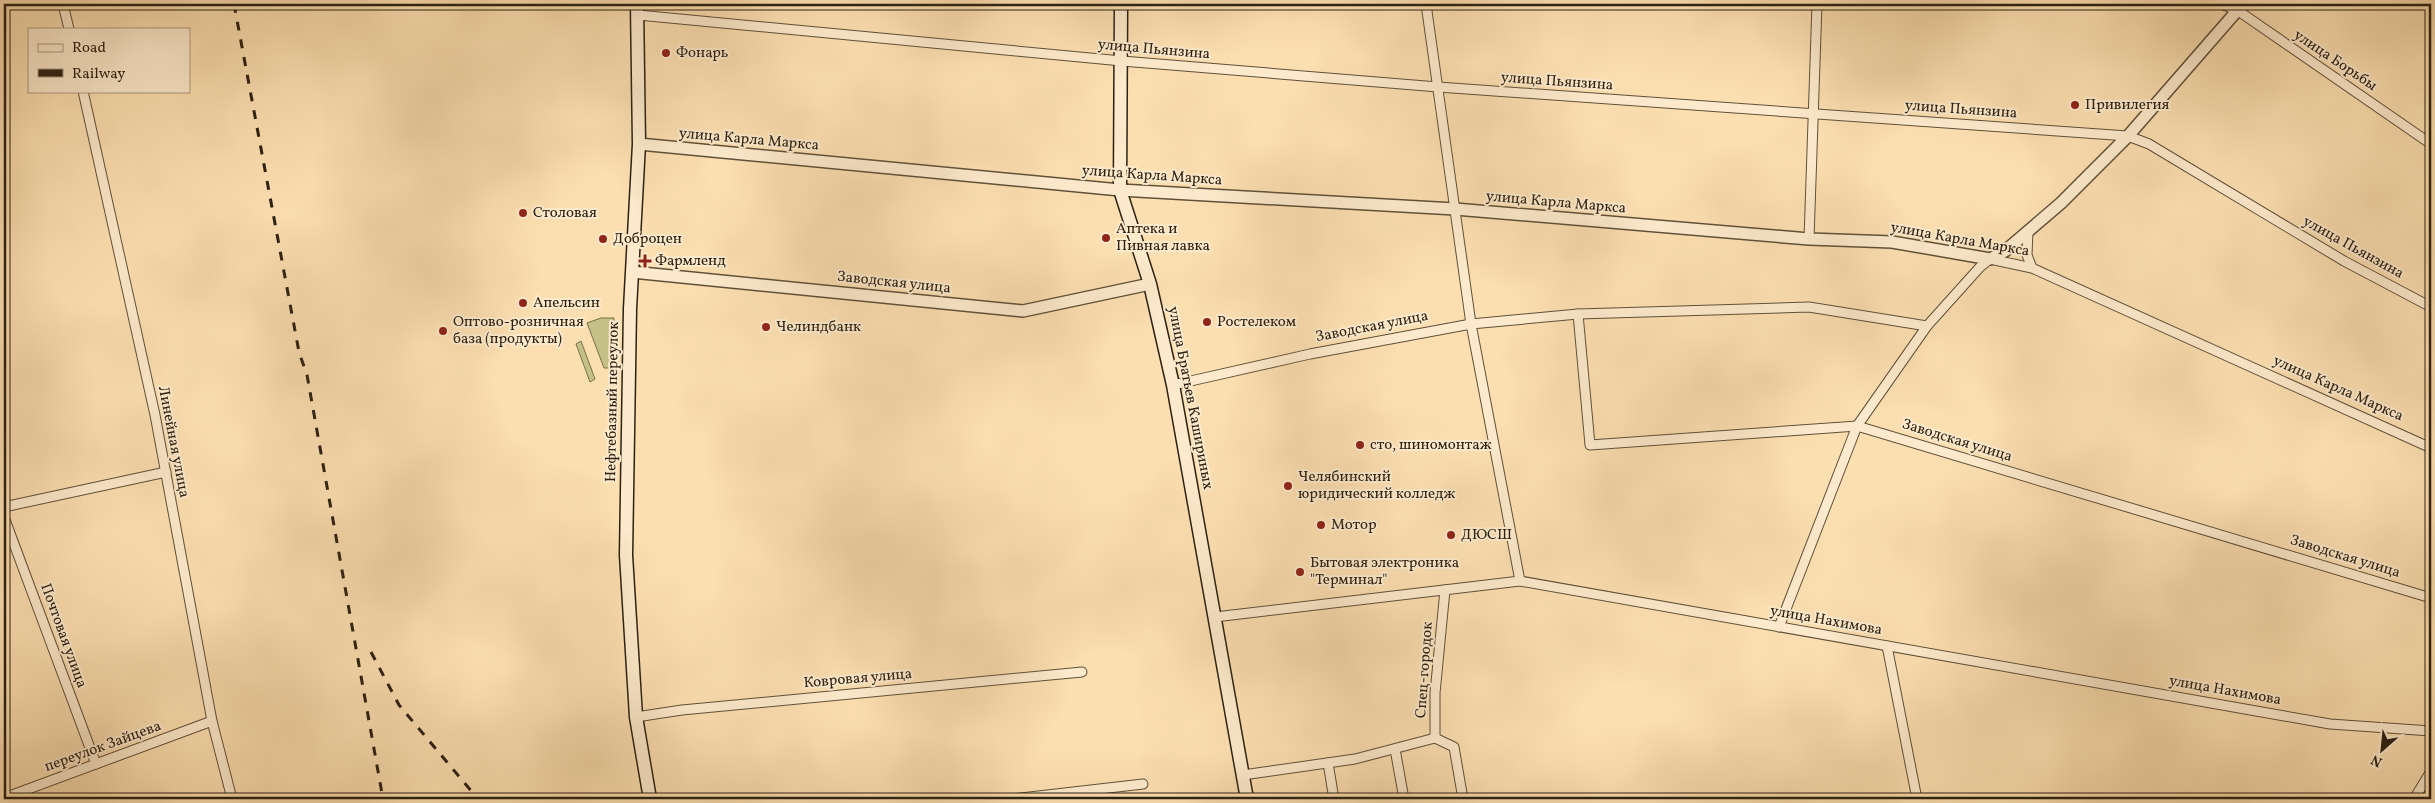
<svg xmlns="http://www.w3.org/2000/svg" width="2435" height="803" viewBox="0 0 2435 803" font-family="Vollkorn,serif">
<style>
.green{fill:#c5c087;stroke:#78704d}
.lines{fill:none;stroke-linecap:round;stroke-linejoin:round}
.minor-casing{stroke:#60503a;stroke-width:11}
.tertiary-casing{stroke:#60503a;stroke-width:14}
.secondary-casing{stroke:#2c2113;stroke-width:15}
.minor{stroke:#fdeacc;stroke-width:9}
.tertiary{stroke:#fdeacc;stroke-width:11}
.secondary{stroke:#fdeacc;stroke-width:12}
.rail{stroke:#2c2113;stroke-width:3;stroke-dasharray:9 9;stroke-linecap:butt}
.poi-dot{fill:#8f2418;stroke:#fdeacc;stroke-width:2}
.labels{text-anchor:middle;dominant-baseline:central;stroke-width:4;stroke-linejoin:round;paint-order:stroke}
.street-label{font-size:15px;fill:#2c2113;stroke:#fdeacc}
.poi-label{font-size:15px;fill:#2c2113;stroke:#fdeacc;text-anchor:start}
</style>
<rect width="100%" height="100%" fill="#fcdfb1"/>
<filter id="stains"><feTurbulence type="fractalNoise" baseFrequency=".004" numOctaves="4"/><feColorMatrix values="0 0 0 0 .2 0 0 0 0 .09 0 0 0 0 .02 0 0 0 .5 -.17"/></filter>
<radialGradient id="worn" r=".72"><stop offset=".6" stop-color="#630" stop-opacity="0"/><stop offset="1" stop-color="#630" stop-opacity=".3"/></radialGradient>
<!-- green -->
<g class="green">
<path d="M601,318H614L612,368H604L587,323Z"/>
<path d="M581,341L595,379L590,382L576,344Z"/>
</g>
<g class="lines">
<defs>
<g id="minor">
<path d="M63,4L69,29"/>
<path d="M1426,4L1471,324L1520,581"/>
<path d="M2221,4L2237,10L2431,144"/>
<path d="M638,15L1122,61L1438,87L2128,136L2149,144L2344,261L2431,307"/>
<path d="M83,91L155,415L212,721L232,799"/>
<path d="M2028,231L2027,255L2032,268"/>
<path d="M1809,239L1817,4"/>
<path d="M1578,314L1590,445L1857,426L2431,598"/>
<path d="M1173,385L1310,354L1471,324L1578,314L1809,307L1927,326"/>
<path d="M4,507L166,472"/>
<path d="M4,517L96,764"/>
<path d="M1445,590L1435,693V738L1454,747L1463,799"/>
<path d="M1215,617L1520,581L2330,724L2431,731"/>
<path d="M1779,627L1857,426L1927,326L1980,267L1990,259L2032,268L2431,448"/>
<path d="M1887,646L1917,799"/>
<path d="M636,717L682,710L1082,672"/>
<path d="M1395,749L1404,799"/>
<path d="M1328,763L1334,799"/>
<path d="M1243,775L1355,759L1435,738"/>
<path d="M4,798L212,721"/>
<path d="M1013,799L1143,784"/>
<path d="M2414,799L2431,771"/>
</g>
<g id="tertiary">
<path d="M639,144L1120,190L1455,209L1809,239L1892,242L1990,259L2005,251L2061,203L2128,136L2243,4"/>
<path d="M632,272L1023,311L1150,284"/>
</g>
<g id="secondary">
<path d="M637,4L639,144L630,309L626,555L636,717L650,799"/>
<path d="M1121,4L1120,190L1150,284L1173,385L1247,799"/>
</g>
</defs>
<!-- minor casing -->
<use href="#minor" class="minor-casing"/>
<!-- tertiary casing -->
<use href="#tertiary" class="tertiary-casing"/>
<!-- secondary casing -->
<use href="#secondary" class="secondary-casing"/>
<!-- minor -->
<use href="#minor" class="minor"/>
<!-- tertiary -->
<use href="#tertiary" class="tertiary"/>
<!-- secondary -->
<use href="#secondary" class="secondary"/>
<!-- rail -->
<g class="rail">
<path d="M234,4L299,352L307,375L383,799"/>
<path d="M371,652L399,705L478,799"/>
</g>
</g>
<!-- markers -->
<g class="poi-dot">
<circle cx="666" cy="53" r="5"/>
<circle cx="2075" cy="105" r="5"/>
<circle cx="523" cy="213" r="5"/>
<circle cx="1106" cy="238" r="5"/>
<circle cx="603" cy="239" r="5"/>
<path d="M642.5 253.5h5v5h5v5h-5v5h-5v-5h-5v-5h5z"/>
<circle cx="523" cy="303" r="5"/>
<circle cx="1207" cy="322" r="5"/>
<circle cx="766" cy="327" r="5"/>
<circle cx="443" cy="331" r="5"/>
<circle cx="1360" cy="445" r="5"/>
<circle cx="1288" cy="486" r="5"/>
<circle cx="1321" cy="525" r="5"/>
<circle cx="1451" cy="535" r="5"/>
<circle cx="1300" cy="572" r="5"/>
</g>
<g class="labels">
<!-- street labels -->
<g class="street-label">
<text transform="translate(1154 50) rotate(5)">улица Пьянзина</text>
<text transform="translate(2335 61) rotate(34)">улица Борьбы</text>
<text transform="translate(1557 82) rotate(4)">улица Пьянзина</text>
<text transform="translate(1961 110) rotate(4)">улица Пьянзина</text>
<text transform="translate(749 140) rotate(5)">улица Карла Маркса</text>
<text transform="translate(1152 176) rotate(4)">улица Карла Маркса</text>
<text transform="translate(1556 203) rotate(5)">улица Карла Маркса</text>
<text transform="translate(1960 240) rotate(10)">улица Карла Маркса</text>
<text transform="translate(2353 248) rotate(29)">улица Пьянзина</text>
<text transform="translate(894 283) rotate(6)">Заводская улица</text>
<text transform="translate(1372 327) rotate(-11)">Заводская улица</text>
<text transform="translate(2338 389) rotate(24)">улица Карла Маркса</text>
<text transform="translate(1190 398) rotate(79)">улица Братьев Кашириных</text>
<text transform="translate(613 402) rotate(-89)">Нефтебазный переулок</text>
<text transform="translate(1957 441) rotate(17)">Заводская улица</text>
<text transform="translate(173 442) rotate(79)">Линейная улица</text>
<text transform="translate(2345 557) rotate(17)">Заводская улица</text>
<text transform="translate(1826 621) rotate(10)">улица Нахимова</text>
<text transform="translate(63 636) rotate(70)">Почтовая улица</text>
<text transform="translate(1425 670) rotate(-86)">Спец-городок</text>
<text transform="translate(858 679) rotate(-5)">Ковровая улица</text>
<text transform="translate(2225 691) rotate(10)">улица Нахимова</text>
<text transform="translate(103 747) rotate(-20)">переулок Зайцева</text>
</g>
<!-- poi labels -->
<g class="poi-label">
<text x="676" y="53">Фонарь</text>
<text x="2085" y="105">Привилегия</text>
<text x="533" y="213">Столовая</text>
<text x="1116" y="229">Аптека и<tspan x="1116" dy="17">Пивная лавка</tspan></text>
<text x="613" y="239">Доброцен</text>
<text x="655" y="261">Фармленд</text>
<text x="533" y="303">Апельсин</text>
<text x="453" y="322">Оптово-розничная<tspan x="453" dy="17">база (продукты)</tspan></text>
<text x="1217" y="322">Ростелеком</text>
<text x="776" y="327">Челиндбанк</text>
<text x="1370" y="445">сто, шиномонтаж</text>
<text x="1298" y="477">Челябинский<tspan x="1298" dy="17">юридический колледж</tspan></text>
<text x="1331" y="525">Мотор</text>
<text x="1461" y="535">ДЮСШ</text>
<text x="1310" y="563">Бытовая электроника<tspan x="1310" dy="17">"Терминал"</tspan></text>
</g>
</g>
<!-- margin -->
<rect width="2435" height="803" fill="none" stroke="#fcdfb1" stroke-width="20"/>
<rect x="5" y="5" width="2425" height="793" fill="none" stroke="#2c2113" stroke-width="2.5"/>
<rect x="10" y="10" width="2415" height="783" fill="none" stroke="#2c2113"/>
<!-- legend -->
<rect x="28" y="28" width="162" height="65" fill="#fdeacc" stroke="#a99a82"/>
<rect x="38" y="44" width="25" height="8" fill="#fdeacc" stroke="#a99a82"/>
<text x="72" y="52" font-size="15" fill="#2c2113">Road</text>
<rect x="38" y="69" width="25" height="8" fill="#2c2113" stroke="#a99a82"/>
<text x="72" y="78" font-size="15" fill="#2c2113">Railway</text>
<!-- north arrow -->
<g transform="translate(2382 750) rotate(207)" stroke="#fdeacc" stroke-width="4" paint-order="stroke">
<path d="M0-4L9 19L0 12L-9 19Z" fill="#2c2113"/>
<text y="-8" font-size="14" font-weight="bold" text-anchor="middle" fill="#2c2113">N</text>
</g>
<rect width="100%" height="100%" filter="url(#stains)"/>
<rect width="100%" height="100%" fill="url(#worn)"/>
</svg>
